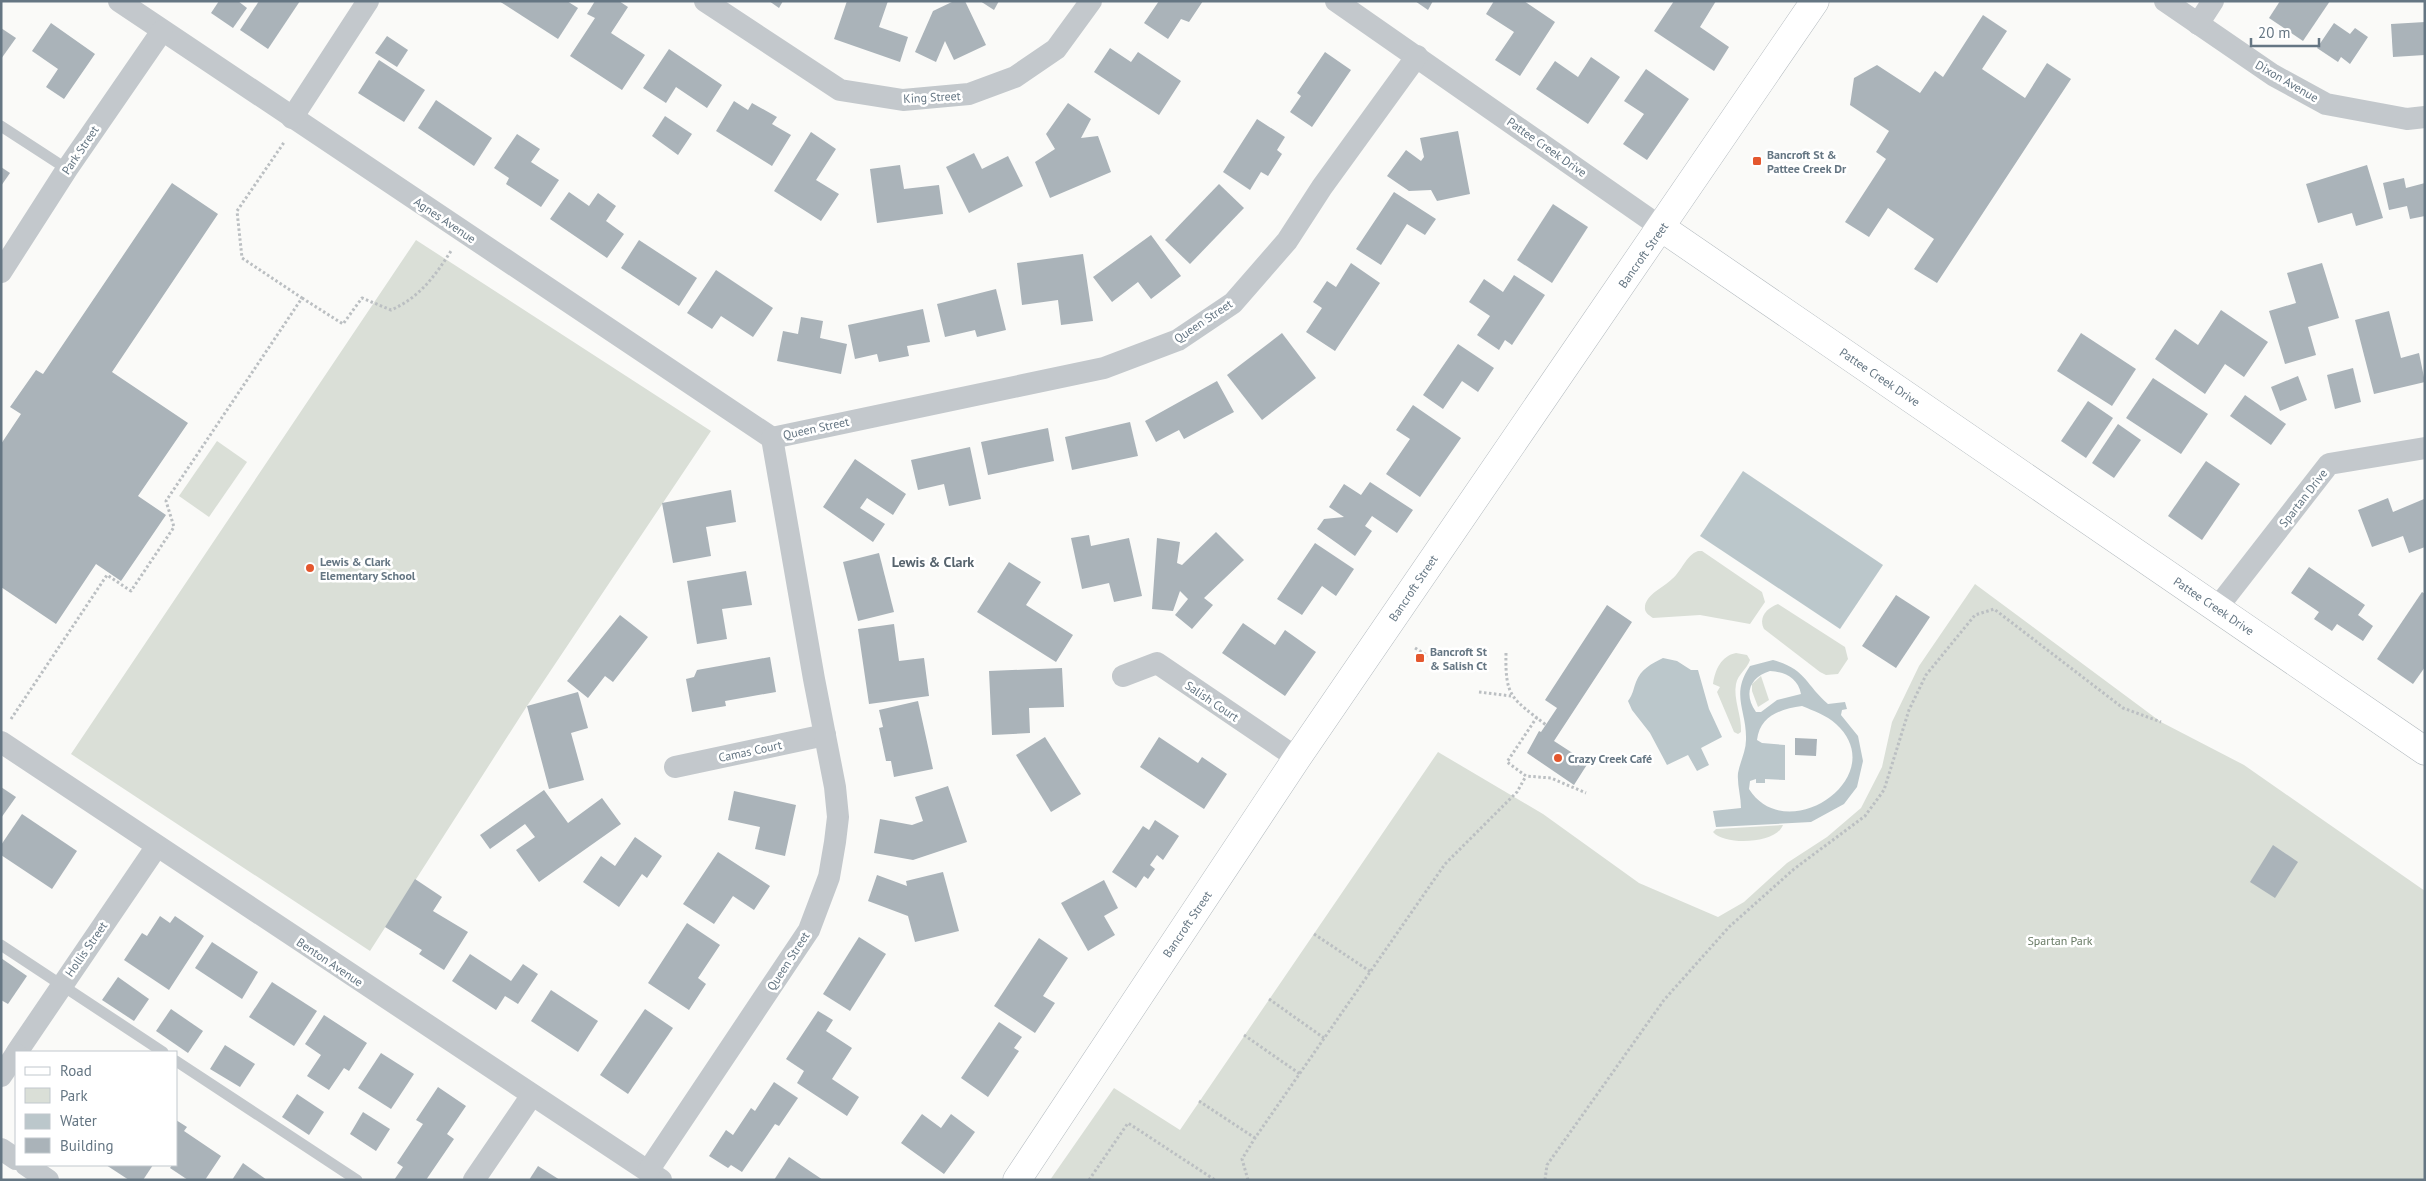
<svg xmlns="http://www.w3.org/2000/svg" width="2426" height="1181" viewBox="0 0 2426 1181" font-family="'PT Sans',sans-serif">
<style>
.green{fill:#dadfd7}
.water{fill:#bbc7cb;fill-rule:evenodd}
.building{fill:#aab3b9}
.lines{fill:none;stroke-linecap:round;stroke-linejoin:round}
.secondary-casing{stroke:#b3babf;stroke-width:29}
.path{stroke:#bbbfc2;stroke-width:3;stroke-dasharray:2.5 2.5;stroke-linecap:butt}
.lane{stroke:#c3c8cc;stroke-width:11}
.street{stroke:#c3c8cc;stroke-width:22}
.secondary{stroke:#fff;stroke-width:28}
.poi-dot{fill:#e4572e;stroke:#fff;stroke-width:2}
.labels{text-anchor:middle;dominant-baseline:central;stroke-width:5;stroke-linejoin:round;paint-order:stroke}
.street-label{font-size:12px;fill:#657683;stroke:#fff}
.poi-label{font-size:12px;font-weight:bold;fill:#657683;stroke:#fff;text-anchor:start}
.park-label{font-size:12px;fill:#687a64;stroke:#fff}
.neighbourhood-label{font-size:14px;font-weight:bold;fill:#57646e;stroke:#fff}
</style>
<rect width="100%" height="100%" fill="#fafaf8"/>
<!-- green -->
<g class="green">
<path d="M416,240L711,431L527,706L370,951L71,754Z"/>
<path d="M217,441L247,462L209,517L179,496Z"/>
<path d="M1698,551H1702L1762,592L1765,602L1750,624L1700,615L1653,618C1649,615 1644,613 1645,606C1647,594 1664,587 1672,579C1682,571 1686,555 1698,551Z"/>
<path d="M1975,584L2161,722L2244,765L2425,891V1180H1050L1114,1088L1180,1130L1438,752L1543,814L1639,883L1718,917L1744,902L1787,863L1827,837L1861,808L1882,767L1892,722L1919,666Z"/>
<path d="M1778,604L1845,647L1848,659L1838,674L1826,675L1820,672L1764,629C1758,617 1767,608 1778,604Z"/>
<path d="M1736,653L1747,655L1750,660C1747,669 1738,674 1736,684C1733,699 1742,716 1741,732L1738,734L1734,732L1717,692L1720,687L1713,684C1715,670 1721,656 1736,653Z"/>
<path d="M1761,676L1769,700L1758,707L1752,691V684Z"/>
<path d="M1783,825C1776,844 1725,846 1713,832L1716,829Z"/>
</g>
<!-- water -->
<g class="water">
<path d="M1743,471L1883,565L1840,629L1700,536Z"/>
<path d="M1663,658L1677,661L1691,670H1698L1709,709L1722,737L1701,748L1709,765L1697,771L1688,755L1667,765L1650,733L1632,710L1628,701C1633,694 1633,690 1636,682C1641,669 1651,664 1663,658Z"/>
<path d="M1773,660C1806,669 1805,684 1828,704L1845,702L1847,709L1842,710L1841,715L1858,736L1863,761L1857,787L1844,804L1811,822L1716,827L1713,811L1741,808C1741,796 1737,785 1738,773C1740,762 1746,751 1746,740C1747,710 1730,695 1750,666ZM1770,671C1785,672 1798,678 1801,694L1777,700L1761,712H1756C1743,694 1750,677 1770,671ZM1802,706C1814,711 1826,715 1836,724C1893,776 1787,849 1749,789L1750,781L1756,779V783H1765V779L1785,780V745L1762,743L1757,740C1760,716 1780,709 1802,706Z"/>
</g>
<!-- building -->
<g class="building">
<path d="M219,1H238L247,8L233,28L211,13Z"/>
<path d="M259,1H300L268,49L240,30Z"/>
<path d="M499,1H567L578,8L558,39Z"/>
<path d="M595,1H619L628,7L611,33L645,55L622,90L570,56L595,18L587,14Z"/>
<path d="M769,1H783L779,8Z"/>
<path d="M847,1H888L879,27L908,37L900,62L834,39Z"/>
<path d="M954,1H965L986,45L954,60L945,41L936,62L915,52L933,11Z"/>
<path d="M980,1H999L994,10Z"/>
<path d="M1159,1H1203L1189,22L1181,19L1168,39L1144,23Z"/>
<path d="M1415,1H1433L1428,10Z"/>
<path d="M1494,1H1524L1555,22L1520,76L1495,60L1514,32L1486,14Z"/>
<path d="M1674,1H1716L1700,27L1729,47L1714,71L1654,31Z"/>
<path d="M2280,1H2330L2303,41L2269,18Z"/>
<path d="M1983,15L2007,31L1982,69L2025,98L2047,63L2071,79L1937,283L1914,269L1934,239L1888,208L1869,237L1845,222L1886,159L1876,152L1889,131L1850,105L1854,78L1877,65L1920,93L1935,71L1943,77Z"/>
<path d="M2425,22V55L2393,57L2391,24Z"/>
<path d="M51,23L95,54L64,99L46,87L58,69L32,51Z"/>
<path d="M2334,23L2350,34L2355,28L2368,37L2350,64L2341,57L2338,62L2317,48Z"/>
<path d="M1,28L16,38L1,59Z"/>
<path d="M387,36L408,50L397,67L375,53Z"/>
<path d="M1110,48L1131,62L1138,52L1181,81L1159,115L1094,72Z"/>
<path d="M669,49L722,85L707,108L676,87L666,103L643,88Z"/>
<path d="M1325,52L1351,70L1312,127L1290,112L1301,96L1297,93Z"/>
<path d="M1591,57L1620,77L1588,124L1536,89L1555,61L1578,77Z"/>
<path d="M379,60L425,90L404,122L358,93Z"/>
<path d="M1646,69L1689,99L1647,160L1623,144L1644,114L1624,101Z"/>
<path d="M436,100L492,138L474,166L418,128Z"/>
<path d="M734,101L748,110L752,103L777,117L772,124L791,135L772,166L716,131Z"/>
<path d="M1068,103L1091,119L1081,138L1098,136L1111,172L1050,198L1035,162L1055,149L1046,134Z"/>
<path d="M665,116L692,134L678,155L652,136Z"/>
<path d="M1257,119L1285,137L1277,150L1282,154L1268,176L1261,172L1250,190L1223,172Z"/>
<path d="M1458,131L1470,194L1437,201L1431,190L1409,191L1387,176L1406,150L1421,161L1424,157L1420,138Z"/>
<path d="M811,132L836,149L816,180L839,194L821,221L774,191Z"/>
<path d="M517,134L540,149L531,162L559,180L541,207L506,184L509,178L494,168Z"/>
<path d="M974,153L982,169L1008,156L1023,186L969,213L946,167Z"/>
<path d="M900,165L904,189L939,185L943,214L877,223L870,169Z"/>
<path d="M2367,165L2383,218L2356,226L2352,213L2318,223L2306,184Z"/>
<path d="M1,167L10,173L1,186Z"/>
<path d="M2404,178L2406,188L2425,183V216L2410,219L2407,206L2389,210L2383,183Z"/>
<path d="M172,183L218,214L112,372L188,423L138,496L166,515L121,581L96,564L56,624L1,587V444L21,414L10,407L36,370L43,374Z"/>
<path d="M1219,184L1244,208L1190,264L1165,240Z"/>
<path d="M569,192L589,206L598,193L616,206L606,221L624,234L607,258L550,219Z"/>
<path d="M1394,192L1436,219L1425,235L1407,224L1381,265L1356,249Z"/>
<path d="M1553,204L1588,227L1552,283L1517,260Z"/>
<path d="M1151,235L1181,276L1151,299L1138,282L1112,302L1093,277Z"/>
<path d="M639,240L697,278L679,306L621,268Z"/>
<path d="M1083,254L1093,321L1061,325L1058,300L1022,305L1017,263Z"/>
<path d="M1351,263L1380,283L1335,351L1306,332L1322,308L1313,302L1327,281L1336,287Z"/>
<path d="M2322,263L2339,318L2308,327L2316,355L2285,364L2269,311L2296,303L2287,273Z"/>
<path d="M716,270L773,308L753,337L721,316L712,329L687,313Z"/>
<path d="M1514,275L1545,295L1512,345L1505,340L1499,350L1477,335L1490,316L1469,302L1484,279L1503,292Z"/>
<path d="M996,289L1006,330L977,337L975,330L945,337L937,304Z"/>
<path d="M923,309L930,342L907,346L909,356L879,362L877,354L855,359L848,325Z"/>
<path d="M2221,310L2268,342L2244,377L2225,364L2205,394L2155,359L2175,329L2198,345Z"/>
<path d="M2389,311L2401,358L2419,353L2425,382L2374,394L2355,320Z"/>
<path d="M801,317L823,321L820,338L847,344L841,374L777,361L783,331L798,334Z"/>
<path d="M1282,333L1316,378L1262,420L1227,375Z"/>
<path d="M2081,333L2136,369L2112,406L2057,371Z"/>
<path d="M1458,344L1494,368L1478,392L1462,381L1443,409L1423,395Z"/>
<path d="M2353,368L2361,402L2335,409L2327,375Z"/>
<path d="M2298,376L2307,400L2280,411L2271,387Z"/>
<path d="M2153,378L2208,414L2181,454L2126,418Z"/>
<path d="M1217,381L1234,412L1184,439L1179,430L1156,442L1145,421Z"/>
<path d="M2245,395L2286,424L2271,445L2230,416Z"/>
<path d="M2088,401L2113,418L2086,458L2061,441Z"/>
<path d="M1413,405L1461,438L1420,497L1386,474L1410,439L1396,430Z"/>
<path d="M1130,422L1138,456L1072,470L1065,437Z"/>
<path d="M2118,424L2141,440L2114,478L2092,463Z"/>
<path d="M1048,428L1054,461L988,475L981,442Z"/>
<path d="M970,447L981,499L949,506L944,484L918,490L911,460Z"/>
<path d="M855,459L906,494L893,515L867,498L860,508L885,524L873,542L823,507Z"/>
<path d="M2206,461L2240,484L2202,540L2168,516Z"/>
<path d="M1370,482L1413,510L1397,533L1372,516L1365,526L1372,531L1355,556L1317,529L1324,519L1344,517L1329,507L1344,484L1361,495Z"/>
<path d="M731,490L736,522L706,527L711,556L673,563L662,503Z"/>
<path d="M2388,498L2393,512L2424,499L2425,547L2409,553L2403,536L2372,547L2358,510Z"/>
<path d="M1216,532L1244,560L1204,598L1213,605L1192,629L1175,615L1188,599L1180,591L1173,611L1152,609L1157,538L1180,542L1177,563L1182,565Z"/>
<path d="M1089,535L1091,546L1129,538L1142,596L1114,602L1109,583L1082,589L1071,538Z"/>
<path d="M1315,543L1354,569L1336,596L1322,586L1302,615L1277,599Z"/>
<path d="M879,553L894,612L858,621L843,562Z"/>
<path d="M1009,562L1041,582L1026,605L1073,635L1056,662L977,612Z"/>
<path d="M2309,567L2365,605L2358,615L2373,626L2363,641L2337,624L2332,631L2314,619L2319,612L2291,593Z"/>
<path d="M746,571L752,605L722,609L727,639L697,644L687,581Z"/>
<path d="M2422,592L2425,594V667L2413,684L2377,659Z"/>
<path d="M1896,595L1930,617L1896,668L1862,646Z"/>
<path d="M1607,605L1632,622L1554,741L1588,763L1574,785L1527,753L1539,731L1541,732L1557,708L1545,700Z"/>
<path d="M620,615L648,637L613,682L605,676L588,698L567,681Z"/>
<path d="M1243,623L1275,645L1285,630L1316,652L1285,696L1222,653Z"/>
<path d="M894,624L899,661L924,658L929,696L869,704L858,629Z"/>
<path d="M770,657L776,692L725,701L726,706L692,712L686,679L694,677L697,670Z"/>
<path d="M1062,668L1064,707L1029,708L1030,733L992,735L989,671Z"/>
<path d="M578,692L588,728L571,733L584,780L549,789L527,706Z"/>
<path d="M918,701L933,769L894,777L891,761H886L879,728L883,727L879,710Z"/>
<path d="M1045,737L1081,794L1051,812L1016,755Z"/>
<path d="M1159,737L1198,763L1202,757L1227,774L1204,809L1140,767Z"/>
<path d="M1795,738L1817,739L1816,756L1795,755Z"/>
<path d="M948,786L967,842L913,860L874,853L880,819L912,825L923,821L915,797Z"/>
<path d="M1,787L16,797L1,818Z"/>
<path d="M544,790L568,823L602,798L621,824L539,882L516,850L535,837L525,824L490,849L480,835Z"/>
<path d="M734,791L796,805L785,856L755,849L760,827L728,820Z"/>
<path d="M22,814L77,851L52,889L1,855V845Z"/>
<path d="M1155,820L1179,836L1163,860L1157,855L1150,865L1155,869L1148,879L1144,876L1136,888L1112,872L1143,826L1149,830Z"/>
<path d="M635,837L662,856L647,878L642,874L619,907L583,882L601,856L615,866Z"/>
<path d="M2273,845L2298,862L2275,898L2250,882Z"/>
<path d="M718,852L770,886L754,910L733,896L714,924L683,904Z"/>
<path d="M943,872L959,931L915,942L908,916L868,901L877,875L907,886L906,881Z"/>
<path d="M415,879L442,897L433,911L468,932L444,970L419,954L422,950L385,927Z"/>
<path d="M1104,880L1118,908L1104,916L1115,935L1088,951L1061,903Z"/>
<path d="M160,916L170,923L175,916L204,936L169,990L124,960L142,933L147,936Z"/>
<path d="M687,923L720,945L698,978L706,984L689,1010L648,983Z"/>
<path d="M859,937L886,954L850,1011L823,994Z"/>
<path d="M1039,938L1068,958L1043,996L1055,1003L1035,1033L994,1006Z"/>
<path d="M212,942L258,972L242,999L195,968Z"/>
<path d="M470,954L511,981L523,964L538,974L518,1004L505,996L496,1010L452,981Z"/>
<path d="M1,958L27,976L8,1004L1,1000Z"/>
<path d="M118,977L149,999L134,1021L102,1000Z"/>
<path d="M272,982L317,1011L294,1046L249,1017Z"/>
<path d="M551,990L598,1021L578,1052L531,1021Z"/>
<path d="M171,1009L203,1031L188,1053L156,1031Z"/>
<path d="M645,1009L673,1028L628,1094L600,1075Z"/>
<path d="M818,1011L833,1020L826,1031L852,1048L832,1079L859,1097L847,1116L797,1083L804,1071L786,1059Z"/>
<path d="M324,1015L367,1043L349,1071L344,1068L329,1090L307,1076L321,1055L305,1044Z"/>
<path d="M999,1022L1022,1037L1014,1048L1019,1051L988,1097L961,1078Z"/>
<path d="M225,1045L255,1064L240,1087L210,1069Z"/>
<path d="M381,1053L414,1074L391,1109L358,1088Z"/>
<path d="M774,1082L798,1098L779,1126L775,1124L742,1172L731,1165L728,1168L709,1156L726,1130L733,1135L751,1108L755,1111Z"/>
<path d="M438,1087L466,1106L447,1134L454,1139L426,1180H394L403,1167L397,1163L423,1124L416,1120Z"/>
<path d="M297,1094L324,1112L309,1135L282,1117Z"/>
<path d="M363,1112L390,1129L376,1151L350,1134Z"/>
<path d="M922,1114L941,1128L951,1114L975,1132L944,1174L901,1143Z"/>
<path d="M176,1120L187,1127L184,1131L221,1156L205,1180H188L170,1168L172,1165H176Z"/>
<path d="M789,1157L823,1180H774Z"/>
<path d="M243,1163L267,1180H232Z"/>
<path d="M106,1165H153L143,1180H129Z"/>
<path d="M538,1166L560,1180H529Z"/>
</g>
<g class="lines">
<defs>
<g id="secondary">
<path d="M1662,228L2425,751"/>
<path d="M1017,1180L1297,758L1815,1"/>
</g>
</defs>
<!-- secondary casing -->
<use href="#secondary" class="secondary-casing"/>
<!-- path -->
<g class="path">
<path d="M302,298L343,324L362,298L391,310C419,298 435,276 451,251"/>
<path d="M1415,648L1428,656"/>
<path d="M1506,653C1505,698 1512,698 1546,725"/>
<path d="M1479,692L1511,696"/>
<path d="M1537,717L1507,762L1526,776L1551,778L1586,793"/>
<path d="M11,719L107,575L131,591L174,527L166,501L302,298L242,258L237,211L285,141"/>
<path d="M1314,934L1371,972"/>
<path d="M1269,999L1324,1038"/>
<path d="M1244,1035L1300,1074"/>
<path d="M1199,1101L1255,1138"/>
<path d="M1089,1180L1128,1123L1215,1180"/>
<path d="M1248,1180L1242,1159L1255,1138L1445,864L1517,792L1526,776"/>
<path d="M1545,1180L1547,1165L1664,1000L1729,927L1794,869L1865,816L1884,790L1909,710L1926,675L1975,615L1994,609L2123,708L2161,722"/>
</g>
<!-- lane -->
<g class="lane">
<path d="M1,126L67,169"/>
<path d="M1,945L163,1052"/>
<path d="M176,1061L357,1180"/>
</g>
<!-- street -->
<g class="street">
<path d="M119,1L772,438"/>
<path d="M705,1L840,90L903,100L969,94L1015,77L1056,49L1091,1"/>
<path d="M1336,1L1662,228"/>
<path d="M2165,1L2273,75L2326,104L2407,119L2425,117"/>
<path d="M2198,24L2213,1"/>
<path d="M292,118L368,1"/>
<path d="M1,272L67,169L162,31"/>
<path d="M772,438L1104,368L1178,340L1233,303L1287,241L1322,187L1417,56"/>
<path d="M2217,608L2329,464L2425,448"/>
<path d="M1123,676L1157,663L1297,758"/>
<path d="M1,742L661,1180"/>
<path d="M675,767L825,735"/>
<path d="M17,1052L157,846"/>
<path d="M1,1076L16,1054"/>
<path d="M1,1149L16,1159"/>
<path d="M26,1165L48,1180"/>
<path d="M648,1171L809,930L829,877L835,842L838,817L835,787L814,679L772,438"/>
<path d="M474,1180L532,1095"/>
</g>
<!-- secondary -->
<use href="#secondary" class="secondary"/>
</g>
<!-- markers -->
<g class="poi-dot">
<rect x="1752" y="156" width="10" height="10" rx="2.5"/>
<circle cx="310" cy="568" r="5"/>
<rect x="1415" y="653" width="10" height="10" rx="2.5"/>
<circle cx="1558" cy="758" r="5"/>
</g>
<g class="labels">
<!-- street labels -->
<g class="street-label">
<text transform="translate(2287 81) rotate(30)">Dixon Avenue</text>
<text transform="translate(932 97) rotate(-3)">King Street</text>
<text transform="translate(1547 147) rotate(35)">Pattee Creek Drive</text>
<text transform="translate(80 150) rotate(-56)">Park Street</text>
<text transform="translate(445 220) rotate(34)">Agnes Avenue</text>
<text transform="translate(1643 255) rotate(-55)">Bancroft Street</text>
<text transform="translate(1203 321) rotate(-34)">Queen Street</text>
<text transform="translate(1880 377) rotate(34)">Pattee Creek Drive</text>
<text transform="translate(816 428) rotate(-12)">Queen Street</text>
<text transform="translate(2303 498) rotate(-52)">Spartan Drive</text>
<text transform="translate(1413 588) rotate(-56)">Bancroft Street</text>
<text transform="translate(2214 606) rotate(34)">Pattee Creek Drive</text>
<text transform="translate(1212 701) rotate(34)">Salish Court</text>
<text transform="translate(750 751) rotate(-12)">Camas Court</text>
<text transform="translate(1187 924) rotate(-56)">Bancroft Street</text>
<text transform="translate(86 949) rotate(-55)">Hollis Street</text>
<text transform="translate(788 961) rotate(-57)">Queen Street</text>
<text transform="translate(330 962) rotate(34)">Benton Avenue</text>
</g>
<!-- poi labels -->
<g class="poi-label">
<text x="1767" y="154">Bancroft St &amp;<tspan x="1767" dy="14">Pattee Creek Dr</tspan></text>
<text x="320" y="561">Lewis &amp; Clark<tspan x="320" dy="14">Elementary School</tspan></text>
<text x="1430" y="651">Bancroft St<tspan x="1430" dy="14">&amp; Salish Ct</tspan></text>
<text x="1568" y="758">Crazy Creek Café</text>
</g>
<!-- park labels -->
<g class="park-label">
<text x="2060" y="940">Spartan Park</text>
</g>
<!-- neighbourhood labels -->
<g class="neighbourhood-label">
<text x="933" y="562">Lewis &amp; Clark</text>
</g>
</g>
<!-- border -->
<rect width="2426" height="1181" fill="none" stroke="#657683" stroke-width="5"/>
<!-- legend -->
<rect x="15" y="1051" width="162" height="115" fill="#ffffff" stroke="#c1c8cd"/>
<rect x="25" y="1067" width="25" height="8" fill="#ffffff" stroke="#c1c8cd"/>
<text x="60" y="1076" font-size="15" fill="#657683">Road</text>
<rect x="25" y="1088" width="25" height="15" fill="#dadfd7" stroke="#c1c8cd"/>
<text x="60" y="1101" font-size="15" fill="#657683">Park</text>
<rect x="25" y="1114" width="25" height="15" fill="#bbc7cb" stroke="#c1c8cd"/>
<text x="60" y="1126" font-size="15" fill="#657683">Water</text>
<rect x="25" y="1138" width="25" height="15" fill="#aab3b9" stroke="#c1c8cd"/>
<text x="60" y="1151" font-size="15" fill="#657683">Building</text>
<!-- scale -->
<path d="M2251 38v8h68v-8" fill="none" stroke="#657683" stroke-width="2.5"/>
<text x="2258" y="38" font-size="15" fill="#657683" stroke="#ffffff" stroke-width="4" paint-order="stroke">20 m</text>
</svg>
